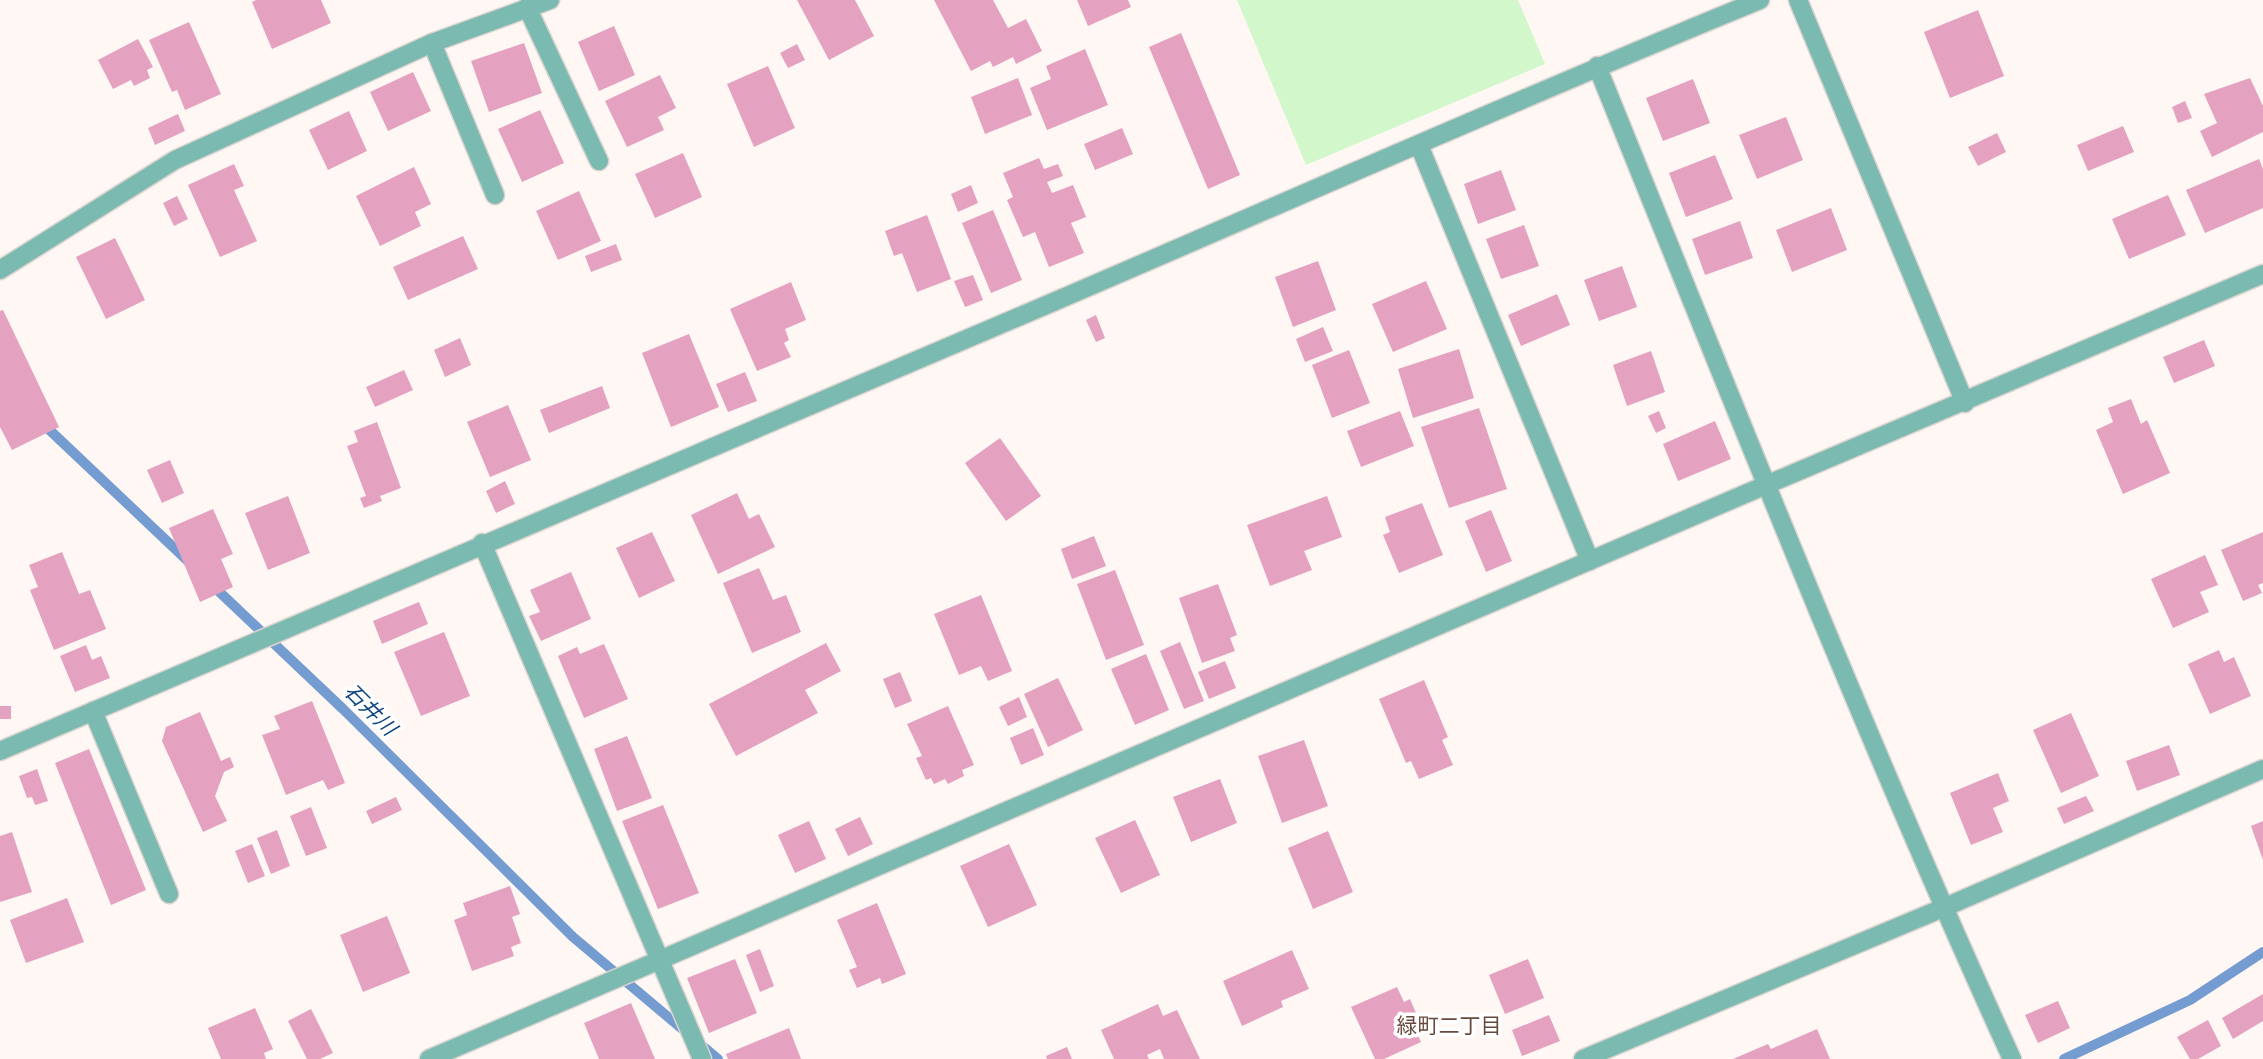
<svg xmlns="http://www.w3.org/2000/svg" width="2263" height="1059" viewBox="0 0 2263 1059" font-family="'Asap Condensed','Noto Sans JP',sans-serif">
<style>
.green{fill:#d1f7cb}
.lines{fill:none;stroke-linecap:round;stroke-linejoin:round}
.stream{stroke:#759cd1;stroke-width:10}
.building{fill:#e5a1c0}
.minor-casing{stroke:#dcd4cf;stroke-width:21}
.minor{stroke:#7abab1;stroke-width:18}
.labels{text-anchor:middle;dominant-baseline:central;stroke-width:7;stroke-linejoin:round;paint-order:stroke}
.water-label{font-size:21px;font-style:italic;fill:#0f4483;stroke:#fff}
.neighbourhood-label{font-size:21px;fill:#674a3d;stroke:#fff}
</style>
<rect width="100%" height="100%" fill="#fef7f3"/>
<!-- green -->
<path class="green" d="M1237,0H1518L1545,64L1306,165Z"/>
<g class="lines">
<!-- stream -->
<g class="stream">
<path d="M40,421L189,562"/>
<path d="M210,583L343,709L573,937L718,1059"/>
<path d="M2064,1059L2190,1000L2263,952"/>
</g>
</g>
<!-- building -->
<g class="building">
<path d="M256,0H321L331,23L272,49L252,2Z"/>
<path d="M797,0H855L874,36L829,60Z"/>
<path d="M934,0H993L1008,28L1026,19L1042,51L1016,64L1013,57L993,67L990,61L971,71Z"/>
<path d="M1077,0H1128L1131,7L1088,26Z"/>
<path d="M1978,10L2004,76L1950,98L1924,32Z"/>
<path d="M189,22L221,94L185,110L177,90L172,92L149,40Z"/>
<path d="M614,26L635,75L599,91L578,42Z"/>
<path d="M1181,33L1240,175L1208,189L1149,47Z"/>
<path d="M138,39L153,67L147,70L150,78L134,86L131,80L113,89L98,60Z"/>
<path d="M524,43L542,93L489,112L471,61Z"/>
<path d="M797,44L805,60L788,68L780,53Z"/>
<path d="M1085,49L1108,105L1047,130L1030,88L1051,79L1046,66Z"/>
<path d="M768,66L795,128L754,147L727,84Z"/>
<path d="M413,72L431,111L388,131L370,92Z"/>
<path d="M660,75L676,108L658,117L664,130L627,147L605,101Z"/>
<path d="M1018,78L1032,115L985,134L971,97Z"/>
<path d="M2250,78L2263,106V132L2212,157L2200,131L2217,123L2204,94Z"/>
<path d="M1693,79L1710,123L1663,141L1646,98Z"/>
<path d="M2185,101L2192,118L2178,123L2172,107Z"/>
<path d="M540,110L564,163L522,182L498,129Z"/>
<path d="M349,111L367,151L328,170L309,130Z"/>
<path d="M178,114L185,131L155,145L148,128Z"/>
<path d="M1786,117L1803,160L1757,179L1739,135Z"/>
<path d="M2123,126L2134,152L2088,171L2077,145Z"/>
<path d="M1122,128L1133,154L1095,170L1084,144Z"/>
<path d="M1997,133L2006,152L1978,166L1968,147Z"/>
<path d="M683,153L702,197L655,218L635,174Z"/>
<path d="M1715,155L1733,199L1686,217L1669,173Z"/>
<path d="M1039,158L1044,169L1058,164L1063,176L1047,182L1052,193L1073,185L1086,217L1071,223L1084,253L1049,267L1035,232L1023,237L1007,200L1013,197L1003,173Z"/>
<path d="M2259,159L2263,169V208L2205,233L2186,190Z"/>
<path d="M234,164L244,186L234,190L257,241L220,257L188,185Z"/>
<path d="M414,167L431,204L415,212L421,226L380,246L356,196Z"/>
<path d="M1501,170L1516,210L1478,224L1464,184Z"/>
<path d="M971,185L978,203L958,212L951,194Z"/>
<path d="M579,191L601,241L558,260L536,211Z"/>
<path d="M2168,195L2186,235L2129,259L2112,219Z"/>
<path d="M177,196L188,219L174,226L163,203Z"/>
<path d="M1831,208L1847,250L1792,272L1776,230Z"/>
<path d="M993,210L1022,280L991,293L962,223Z"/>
<path d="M927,215L951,279L917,292L902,253L894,256L885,231Z"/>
<path d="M1740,221L1753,258L1705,275L1692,239Z"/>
<path d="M1524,225L1539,266L1501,279L1486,239Z"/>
<path d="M463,236L478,269L408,300L393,267Z"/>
<path d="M115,238L145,300L106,319L76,257Z"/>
<path d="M616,244L622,260L591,272L585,256Z"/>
<path d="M1318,261L1336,310L1293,327L1275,277Z"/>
<path d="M1622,266L1637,307L1599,321L1584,280Z"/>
<path d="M973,275L983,300L965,307L954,281Z"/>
<path d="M1426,281L1447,329L1393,352L1372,304Z"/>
<path d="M791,282L806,320L785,329L789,340L784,343L791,357L757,371L730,309Z"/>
<path d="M1557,294L1570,325L1521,346L1508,315Z"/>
<path d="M3,310L59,427L12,450L0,427V311Z"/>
<path d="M1096,315L1105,338L1096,342L1086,320Z"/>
<path d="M1323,327L1333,351L1305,362L1296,339Z"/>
<path d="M689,334L719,407L671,427L642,353Z"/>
<path d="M460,338L471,365L445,377L434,350Z"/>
<path d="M2204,340L2215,366L2174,383L2163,357Z"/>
<path d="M1459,349L1474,398L1413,418L1398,369Z"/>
<path d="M1349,350L1370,403L1332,418L1312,365Z"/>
<path d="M1651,351L1665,392L1627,406L1613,365Z"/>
<path d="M404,370L413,390L375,407L366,387Z"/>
<path d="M745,372L757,401L728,412L716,384Z"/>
<path d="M602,386L610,408L549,433L540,410Z"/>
<path d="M2131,399L2141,424L2147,420L2170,473L2123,494L2096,430L2113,422L2108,408Z"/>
<path d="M508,405L531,460L490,477L467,422Z"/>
<path d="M1479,408L1507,489L1449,508L1421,427Z"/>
<path d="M1400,411L1414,446L1361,467L1347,431Z"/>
<path d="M1659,411L1666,428L1656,433L1648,416Z"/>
<path d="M1715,421L1731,459L1678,481L1663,444Z"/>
<path d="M377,422L401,488L380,496L382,501L364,508L360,498L366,496L347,446L358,442L354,431Z"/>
<path d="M1000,438L1041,496L1006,521L965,463Z"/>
<path d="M170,460L184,493L162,503L147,470Z"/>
<path d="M505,481L515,504L496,513L486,491Z"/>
<path d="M737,493L749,519L759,514L775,547L718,574L691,515Z"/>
<path d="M288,496L310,553L268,570L245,513Z"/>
<path d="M1327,496L1342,537L1304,551L1312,570L1270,586L1247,525Z"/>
<path d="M1422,503L1443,555L1399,573L1383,535L1390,532L1385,517Z"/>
<path d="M213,509L233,554L221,559L233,587L200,602L169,528Z"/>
<path d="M1491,510L1512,561L1486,572L1465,521Z"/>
<path d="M652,532L675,581L639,598L616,548Z"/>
<path d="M2263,532V583L2258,585L2262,593L2243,601L2221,550Z"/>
<path d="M1094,536L1106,566L1072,579L1061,549Z"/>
<path d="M62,552L79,594L90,590L106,629L54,650L30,590L38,587L29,565Z"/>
<path d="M2205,555L2218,585L2200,592L2209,612L2173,628L2151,579Z"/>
<path d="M759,568L773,600L786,595L801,632L752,653L723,583Z"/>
<path d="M1115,570L1144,645L1106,660L1077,584Z"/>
<path d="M571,572L591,619L541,641L529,616L540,612L530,590Z"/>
<path d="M1218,584L1237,635L1230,638L1235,651L1202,663L1179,598Z"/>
<path d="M981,595L1012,671L988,681L981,666L959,675L934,614Z"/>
<path d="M419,602L428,624L382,644L373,621Z"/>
<path d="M444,632L470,696L421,716L394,652Z"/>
<path d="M1180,642L1204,701L1184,709L1160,651Z"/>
<path d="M826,643L841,671L805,690L818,713L736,756L709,704Z"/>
<path d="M604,644L628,699L584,718L558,656L577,647L580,654Z"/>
<path d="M86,645L92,660L101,656L110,678L75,692L60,656Z"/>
<path d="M2219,650L2224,662L2234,657L2251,696L2210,714L2188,664Z"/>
<path d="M1146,654L1169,710L1135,725L1111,669Z"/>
<path d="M1225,661L1236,688L1209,699L1198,672Z"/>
<path d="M900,672L912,701L895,708L883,679Z"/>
<path d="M1058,678L1083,730L1048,747L1024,694Z"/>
<path d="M1424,680L1448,737L1442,740L1453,765L1419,779L1411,761L1406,763L1379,699Z"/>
<path d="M1019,697L1027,717L1008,726L999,707Z"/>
<path d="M312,701L345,783L328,790L323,780L286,795L262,735L280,729L274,716Z"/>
<rect x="0" y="706" width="11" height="13"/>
<path d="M948,706L974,765L962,770L964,776L948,784L945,779L934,784L931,778L926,780L916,758L922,756L907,724Z"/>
<path d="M200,712L221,761L230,757L234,767L224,772L215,796L227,821L203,832L162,741L166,727Z"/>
<path d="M2071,713L2099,776L2061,793L2033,730Z"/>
<path d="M1033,728L1044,755L1021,765L1010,738Z"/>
<path d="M627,736L652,798L617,811L594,749Z"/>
<path d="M1304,740L1328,806L1282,823L1258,756Z"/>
<path d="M2169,745L2180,775L2137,791L2126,761Z"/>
<path d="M89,749L146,890L111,905L55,763Z"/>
<path d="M37,769L48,801L35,805L32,797L27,798L19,776Z"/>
<path d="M1998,773L2009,801L1993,808L2003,832L1971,845L1950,793Z"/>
<path d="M1220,779L1237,823L1191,842L1173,797Z"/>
<path d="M2086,796L2094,811L2064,824L2057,808Z"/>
<path d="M396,797L402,810L372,824L366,811Z"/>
<path d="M663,805L699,893L658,909L622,821Z"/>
<path d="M311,807L327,848L306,856L290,816Z"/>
<path d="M860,817L873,844L848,856L835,829Z"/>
<path d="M1135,820L1160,875L1121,893L1095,838Z"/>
<path d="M809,821L826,859L795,873L778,835Z"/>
<path d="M2263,821V860L2251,826Z"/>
<path d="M277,830L290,866L271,874L257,838Z"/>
<path d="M1328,831L1353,892L1313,909L1288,848Z"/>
<path d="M12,832L32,892L0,902V836Z"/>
<path d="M252,844L265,876L248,883L235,851Z"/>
<path d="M1009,844L1037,905L988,927L960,866Z"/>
<path d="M510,886L520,914L512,917L521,943L511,947L514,956L472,971L454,920L467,915L463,903Z"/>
<path d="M67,898L84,942L26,963L10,920Z"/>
<path d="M877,903L906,974L882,984L880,978L857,988L849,970L857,967L837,920Z"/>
<path d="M387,916L410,973L363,992L340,935Z"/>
<path d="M760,949L774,986L760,992L746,955Z"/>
<path d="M1292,950L1309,989L1281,1001L1283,1007L1242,1026L1223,981Z"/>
<path d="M735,959L757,1013L709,1033L687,978Z"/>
<path d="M1528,959L1544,998L1505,1014L1489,975Z"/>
<path d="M1397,987L1404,1002L1410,999L1419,1020L1412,1023L1421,1042L1384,1059H1375L1351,1007Z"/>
<path d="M2263,994V1021L2233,1039L2222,1018Z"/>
<path d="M2058,1001L2070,1028L2038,1043L2025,1015Z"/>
<path d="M631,1003L655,1059H599L584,1023Z"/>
<path d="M1158,1004L1163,1016L1177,1010L1200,1059H1164L1160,1049L1147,1055L1149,1059H1114L1101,1030Z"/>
<path d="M255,1008L273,1049L264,1053L266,1059H221L208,1028Z"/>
<path d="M311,1009L333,1053L320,1059H307L288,1021Z"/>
<path d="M1549,1015L1560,1041L1522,1056L1512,1030Z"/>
<path d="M2208,1020L2221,1046L2198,1059H2190L2177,1037Z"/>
<path d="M789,1028L801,1059H728L726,1054Z"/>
<path d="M1817,1029L1830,1059H1733L1768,1044L1771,1049Z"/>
<path d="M1067,1047L1072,1059H1047L1046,1056Z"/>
</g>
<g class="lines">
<defs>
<g id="minor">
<path d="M1798,0L1965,403"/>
<path d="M527,7L599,161"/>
<path d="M432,43L495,195"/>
<path d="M1597,66C1732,399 1863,733 2012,1059"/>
<path d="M1419,145L1590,561"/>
<path d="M0,270L175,160L432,43L550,0"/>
<path d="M482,543L702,1059"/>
<path d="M93,711L169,894"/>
<path d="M0,751C347,601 696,455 1044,306C1282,204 1520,98 1760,0"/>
<path d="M429,1059L1766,485L2263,274"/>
<path d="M1583,1059L1943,908L2263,769"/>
</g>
</defs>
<!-- minor casing -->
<use href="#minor" class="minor-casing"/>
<!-- minor -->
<use href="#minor" class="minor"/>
</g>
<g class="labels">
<!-- water labels -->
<g class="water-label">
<text transform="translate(371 709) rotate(45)">石井川</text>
</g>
<!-- neighbourhood labels -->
<g class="neighbourhood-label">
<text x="1449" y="1025">緑町二丁目</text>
</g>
</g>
</svg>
